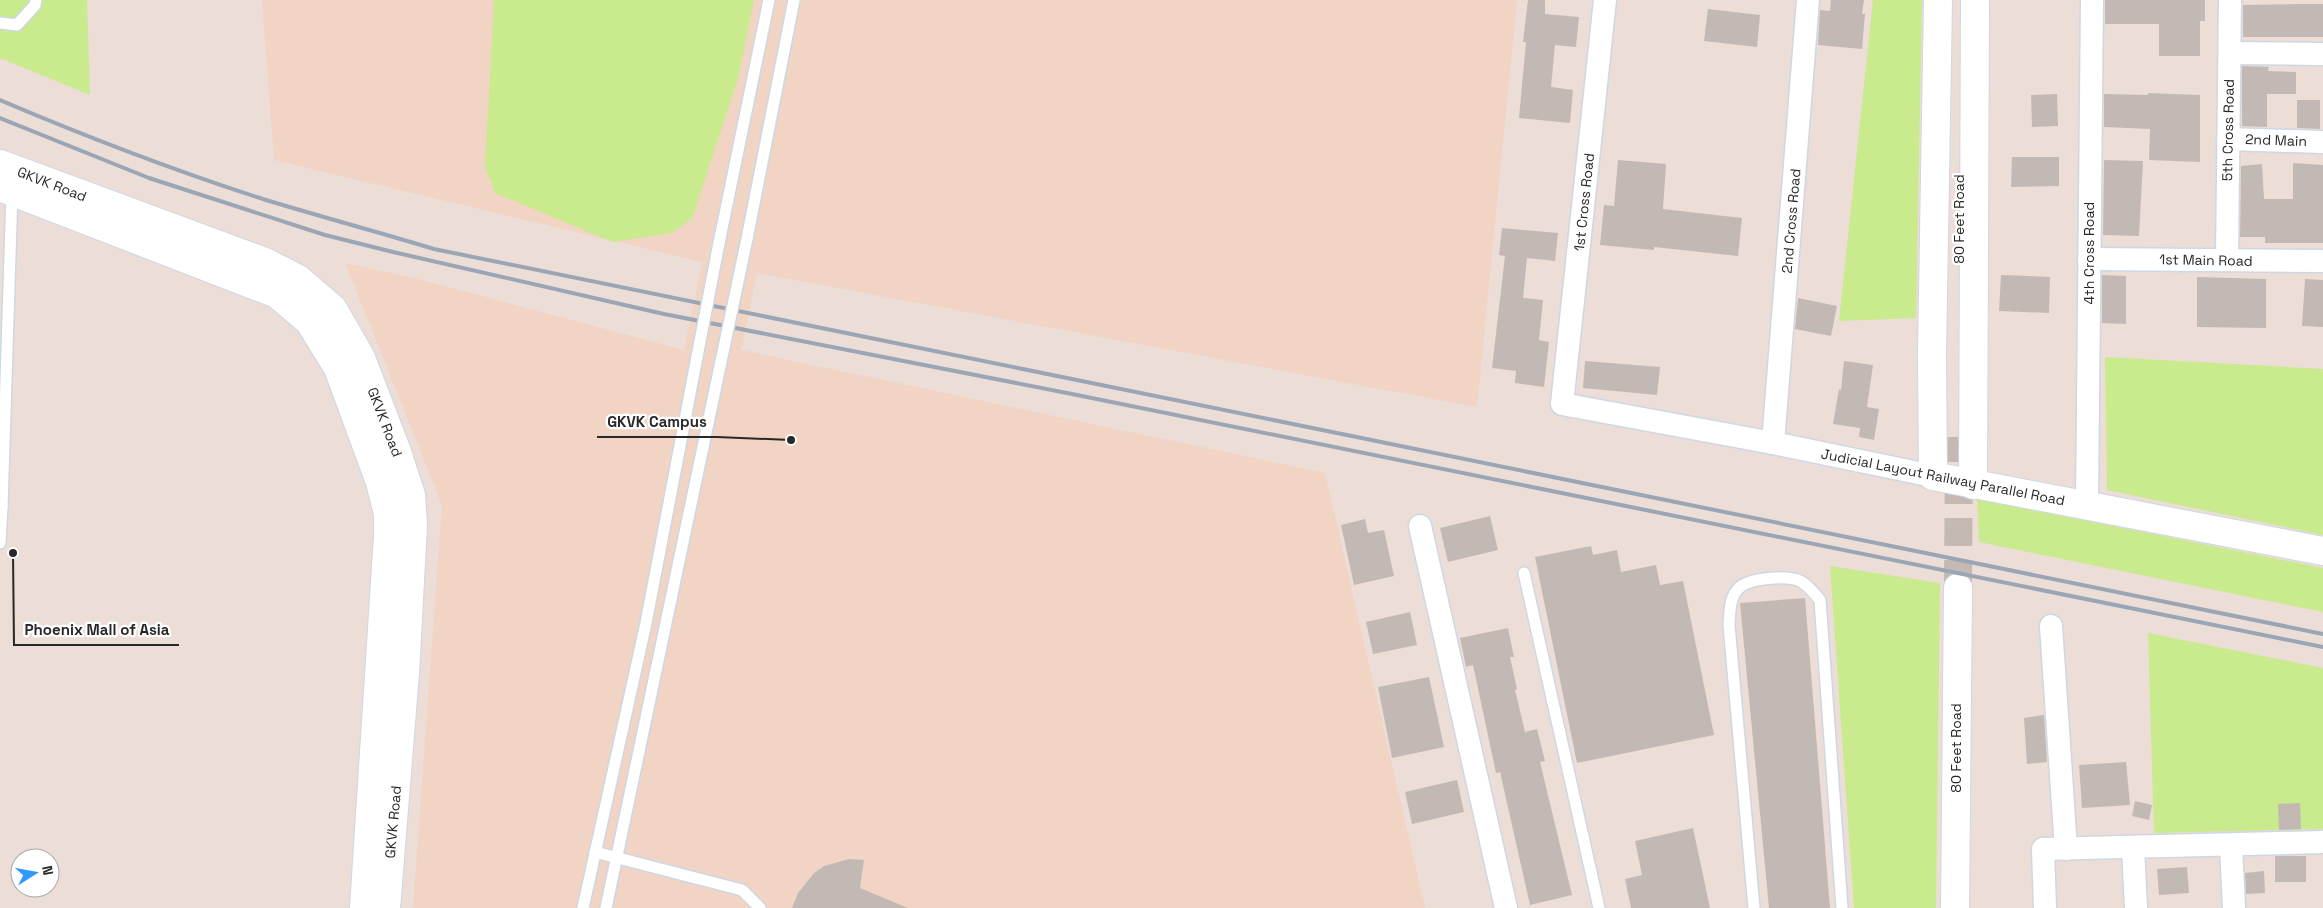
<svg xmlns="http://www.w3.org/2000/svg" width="2323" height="908" viewBox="0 0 2323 908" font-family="'Space Grotesk',sans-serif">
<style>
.education{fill:#f1d4c4}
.green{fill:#c9ea8d}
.building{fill:#c3b9b4}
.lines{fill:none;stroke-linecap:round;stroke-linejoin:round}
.secondary-tunnel{stroke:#c5b9b4;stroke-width:28;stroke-dasharray:28 14;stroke-linecap:butt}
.lane-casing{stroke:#cdd8e3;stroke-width:14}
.street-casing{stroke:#cdd8e3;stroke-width:25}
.secondary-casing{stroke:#cdd8e3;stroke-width:30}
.lane{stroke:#fff;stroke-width:11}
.street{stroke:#fff;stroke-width:22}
.secondary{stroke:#fff;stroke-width:28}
.rail{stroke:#9aa6b5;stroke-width:4}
.lane-bridge-casing{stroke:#cdd8e3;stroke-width:14;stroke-linecap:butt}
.lane-bridge{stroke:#fff;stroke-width:11}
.labels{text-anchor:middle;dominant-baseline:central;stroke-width:4.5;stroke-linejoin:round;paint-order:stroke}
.street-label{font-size:14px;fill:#282828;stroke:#fff}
.leader{fill:none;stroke:#282828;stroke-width:2}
.callout-dot{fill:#282828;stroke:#fff;stroke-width:2}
.callout-label{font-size:15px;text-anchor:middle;font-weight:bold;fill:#282828;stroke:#fff;stroke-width:4.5;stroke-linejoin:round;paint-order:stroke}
</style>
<rect width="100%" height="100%" fill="#ecddd7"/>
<!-- education -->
<path class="education" d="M262,0H1517L1477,407L757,273L741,350L1325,473L1425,908H413L442,505L345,263L414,278L684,350L702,262L274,160Z"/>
<!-- green -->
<g class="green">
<path d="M0,0H87L90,95L0,58Z"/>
<path d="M494,0H754L738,79L692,219L671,233L613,242L495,193L485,168Z"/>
<path d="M1873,0H1922L1916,318L1839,321Z"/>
<path d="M2105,357L2323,369V535L2107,490Z"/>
<path d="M1977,499L2323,568V612L1979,542Z"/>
<path d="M1830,566L1940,583L1936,908H1854Z"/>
<path d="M2148,633L2323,668V829L2154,833Z"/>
</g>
<!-- building -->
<g class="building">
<path d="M1528,0H1545V14L1579,17L1576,47L1555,45L1551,87L1573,90L1570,123L1519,118L1526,42H1523Z"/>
<path d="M1831,0H1864L1862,14H1865L1862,49L1818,45L1820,10L1830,11Z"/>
<path d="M2105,0H2205V21H2200V56H2159V24H2105Z"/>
<path d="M2296,4H2323V37H2243V5Z"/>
<path d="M1708,9L1760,15L1757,47L1704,41Z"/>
<path d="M2242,66L2269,67L2268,71L2296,72V94H2267V127L2242,126Z"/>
<path d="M2148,93L2200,95V162L2149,160L2150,129L2104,127V94L2148,95Z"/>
<path d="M2057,94L2058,126L2032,127L2031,95Z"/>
<path d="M2297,100H2320V129L2297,128Z"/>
<path d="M2012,157H2059V186L2011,187Z"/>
<path d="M1618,160L1666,164L1663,209L1742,218L1738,256L1654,247V250L1600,245L1604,205L1614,206Z"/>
<path d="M2104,160L2143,161L2139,236L2103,235Z"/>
<path d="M2293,163L2323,165V243H2265V237H2240L2241,166L2262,164L2264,199H2293Z"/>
<path d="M1502,228L1558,233L1555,261L1527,258L1523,298L1543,300L1539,340L1549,342L1544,387L1515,383L1516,371L1492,368L1505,256L1499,255Z"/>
<path d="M2001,275L2050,277L2049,313L1999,311Z"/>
<path d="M2102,275L2126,276V324L2102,323Z"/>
<path d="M2197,277L2266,279V328L2197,327Z"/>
<path d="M2305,279L2323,280V327L2302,326Z"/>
<path d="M1798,298L1837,306L1831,336L1795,329Z"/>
<path d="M1585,361L1660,367L1657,395L1583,388Z"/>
<path d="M1844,361L1873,365L1867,407L1879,409L1874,440L1859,437L1860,428L1833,424L1839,389L1841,390Z"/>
<path d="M1490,516L1498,550L1448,562L1440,528Z"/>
<path d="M1365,519L1368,533L1384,530L1394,576L1354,585L1341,525Z"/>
<path d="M1591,546L1593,555L1617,550L1621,572L1656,565L1660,585L1683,581L1714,735L1577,763L1535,557Z"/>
<path d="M1805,598L1830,908H1769L1740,603Z"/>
<path d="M1410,612L1417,645L1373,654L1366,622Z"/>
<path d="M1508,628L1514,657H1510L1517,689L1515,690L1525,732L1537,729L1545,761L1540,762L1572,895L1530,905L1500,772L1496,773L1473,665L1466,667L1460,638Z"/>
<path d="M1429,677L1444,747L1392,758L1378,687Z"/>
<path d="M2044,715L2047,762L2027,764L2024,718Z"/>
<path d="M2126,762L2130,805L2082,808L2079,765Z"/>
<path d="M1457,780L1464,812L1412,824L1405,792Z"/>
<path d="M2135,801L2152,805L2149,820L2132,816Z"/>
<path d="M2300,803L2301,829L2279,830L2278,804Z"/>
<path d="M1693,828L1710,908H1631L1625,879L1642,875L1635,841Z"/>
<rect x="2275" y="856" width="31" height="26"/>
<path d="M849,859L864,860L860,888L908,908H792L798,893L814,873L824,866Z"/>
<path d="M2187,867L2189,893L2159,895L2157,869Z"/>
<path d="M2264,871L2265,893L2246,894L2245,873Z"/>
</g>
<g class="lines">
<!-- secondary-tunnel -->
<path class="secondary-tunnel" d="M1958,588L1959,437"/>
<defs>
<g id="lane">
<path d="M0,23L17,25L35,5L36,0"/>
<path d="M747,239L794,0"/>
<path d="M719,243L769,0"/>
<path d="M0,507H2L12,192"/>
<path d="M0,543L2,507"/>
<path d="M1524,573L1599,908"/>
<path d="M595,852L742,890L760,908"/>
<path d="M583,908L646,623L697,357"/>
<path d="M606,908L719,371"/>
<path d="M1754,908L1729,625C1730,613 1729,597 1739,588C1749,578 1787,575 1800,581C1808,585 1814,593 1820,600L1842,908"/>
</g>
<g id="street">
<path d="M1605,0L1562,404L1773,443L1933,476"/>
<path d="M2230,53L2323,54"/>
<path d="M2228,139L2323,142"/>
<path d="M2089,259L2323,261"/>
<path d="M2227,260L2230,0"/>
<path d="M1773,443L1808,0"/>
<path d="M2087,505L2092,0"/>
<path d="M1420,526L1506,908"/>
<path d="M2051,626L2066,849"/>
<path d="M2231,845L2234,908"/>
<path d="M2133,847L2136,908"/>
<path d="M2045,908L2043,849L2323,842"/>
</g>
<g id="secondary">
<path d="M1938,0L1932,354L1933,476L2323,551"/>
<path d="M0,164L265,262L298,279L333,309L361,358L397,452L411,495L413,526L405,673L386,908"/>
<path d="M0,187L277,294L309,321L338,368L380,482L388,514V536L364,908"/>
<path d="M1973,485L1975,0"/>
<path d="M1955,908L1958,588"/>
</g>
</defs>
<!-- lane casing -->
<use href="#lane" class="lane-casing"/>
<!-- street casing -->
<use href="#street" class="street-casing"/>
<!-- secondary casing -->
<use href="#secondary" class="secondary-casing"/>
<!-- lane -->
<use href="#lane" class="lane"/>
<!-- street -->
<use href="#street" class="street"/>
<!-- secondary -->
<use href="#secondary" class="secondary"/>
<!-- rail -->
<g class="rail">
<path d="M0,100C87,137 176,171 266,200C322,217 378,232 434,249L2323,634"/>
<path d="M0,118L149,178L325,235L393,252L664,314L1072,394L2323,647"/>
</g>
<defs>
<g id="lane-bridge">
<path d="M697,357L719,243"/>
<path d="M719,371L747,239"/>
</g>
</defs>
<!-- lane-bridge casing -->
<use href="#lane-bridge" class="lane-bridge-casing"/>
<!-- lane-bridge -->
<use href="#lane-bridge" class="lane-bridge"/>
</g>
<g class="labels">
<!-- street labels -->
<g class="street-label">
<text transform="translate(2228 130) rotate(-89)">5th Cross Road</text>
<text transform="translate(2276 140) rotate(2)">2nd Main</text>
<text transform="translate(52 184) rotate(21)">GKVK Road</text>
<text transform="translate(1584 202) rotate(-84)">1st Cross Road</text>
<text transform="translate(1959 219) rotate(-90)">80 Feet Road</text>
<text transform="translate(1791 221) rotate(-85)">2nd Cross Road</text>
<text transform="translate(2089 253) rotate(-90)">4th Cross Road</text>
<text transform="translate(2206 260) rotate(1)">1st Main Road</text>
<text transform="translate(385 422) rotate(69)">GKVK Road</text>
<text transform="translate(1943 477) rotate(11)">Judicial Layout Railway Parallel Road</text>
<text transform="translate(1956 748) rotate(-90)">80 Feet Road</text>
<text transform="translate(393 822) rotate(-85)">GKVK Road</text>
</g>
</g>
<!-- callouts -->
<path class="leader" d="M791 440L717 437H597M13 553L14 645H179"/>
<g class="callout-dot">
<circle cx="791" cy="440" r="5"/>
<circle cx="13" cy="553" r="5"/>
</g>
<g class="callout-label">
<text x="657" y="427">GKVK Campus</text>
<text x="97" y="635">Phoenix Mall of Asia</text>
</g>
<!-- north arrow -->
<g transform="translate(35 873) rotate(79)"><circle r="24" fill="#ffffff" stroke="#a9a9a9"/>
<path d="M0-4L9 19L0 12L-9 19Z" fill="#3298ff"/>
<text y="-8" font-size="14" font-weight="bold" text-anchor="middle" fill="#282828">N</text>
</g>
</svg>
